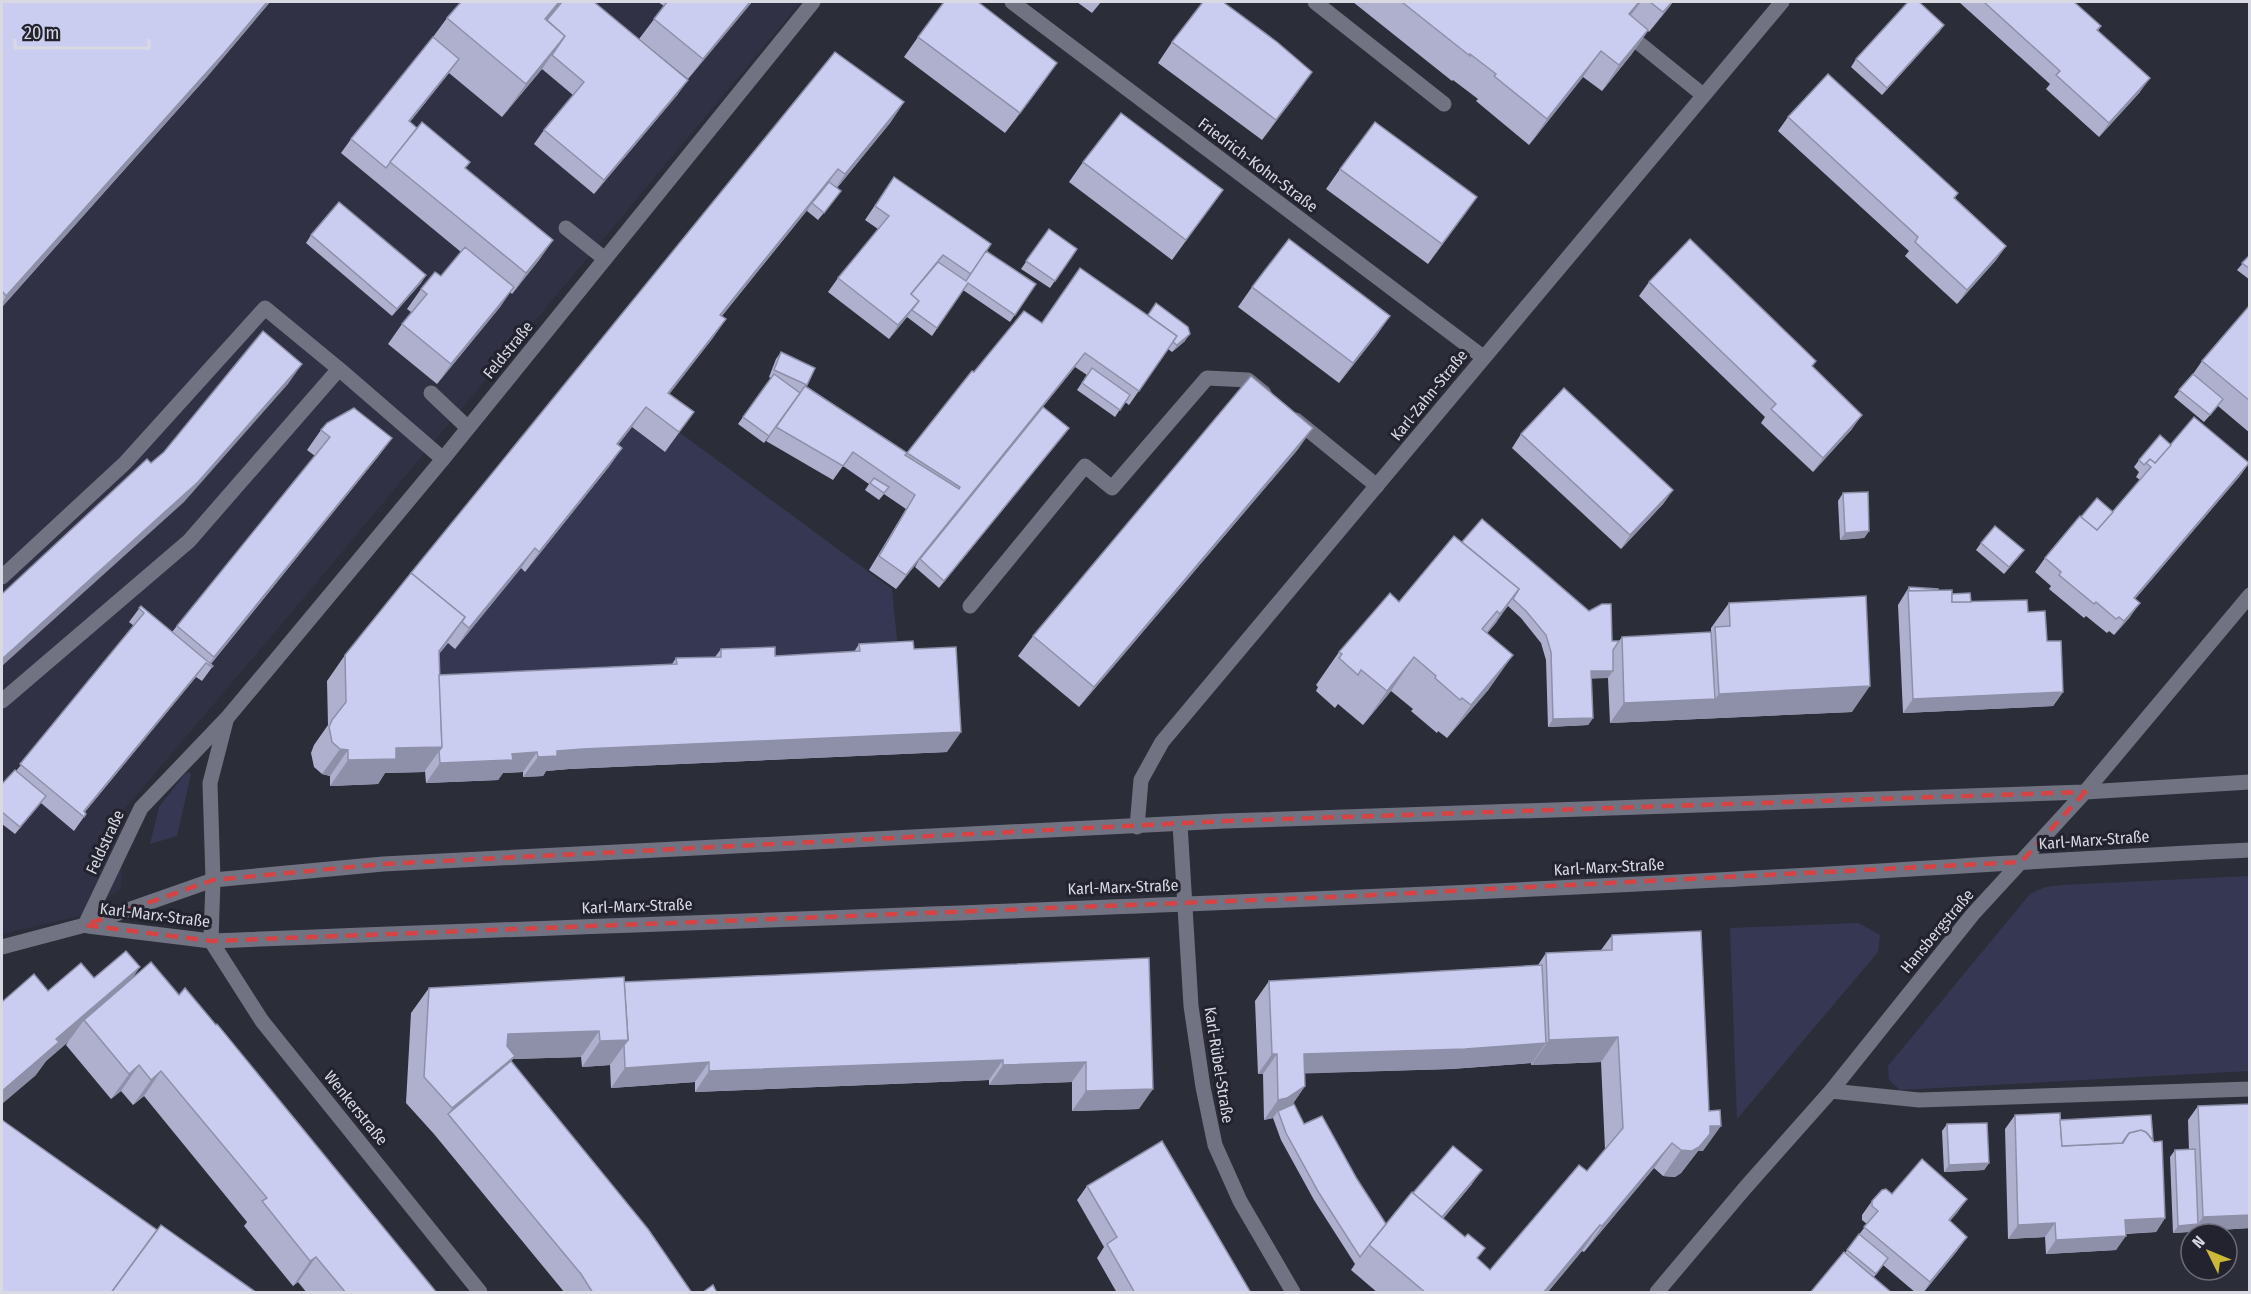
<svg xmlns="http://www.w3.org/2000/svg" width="2251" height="1294" viewBox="0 0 2251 1294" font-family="'Fira Sans Condensed',sans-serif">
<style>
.built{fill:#303144}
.green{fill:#363853}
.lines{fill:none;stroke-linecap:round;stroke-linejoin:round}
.service{stroke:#717382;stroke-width:15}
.minor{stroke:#717382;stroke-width:15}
.wall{fill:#aeb0ce;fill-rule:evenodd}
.shaded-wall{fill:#8d90a8}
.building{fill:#cacdf0;stroke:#8d90a8;stroke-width:1.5;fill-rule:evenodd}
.marked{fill:none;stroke:#d64344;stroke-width:4.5;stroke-dasharray:12 8;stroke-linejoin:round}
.labels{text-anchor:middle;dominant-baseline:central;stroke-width:6;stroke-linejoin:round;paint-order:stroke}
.street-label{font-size:16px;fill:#d8d9e2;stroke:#22232f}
</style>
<rect width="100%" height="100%" fill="#2b2d39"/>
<!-- built -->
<path class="built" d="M2,2H801L297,606L123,811L121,889L80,916L2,934Z"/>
<!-- green -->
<g class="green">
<path d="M632,427L664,452L679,432L892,589L899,661L421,677L447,643L455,648L521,568L525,572L608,469L603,464Z"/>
<path d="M189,772L191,774L177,836L150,844L159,807L185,774Z"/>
<path d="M2249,876V1071L1900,1090L1889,1080L1888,1066L2030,894L2045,887L2062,885Z"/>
<path d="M1858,923L1880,935L1878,952L1737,1119L1730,928Z"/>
</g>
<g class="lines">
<!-- service -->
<g class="service">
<path d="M1315,2L1444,104"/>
<path d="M1624,31L1703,95"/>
<path d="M566,228L605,259"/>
<path d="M339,369L443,459"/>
<path d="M431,393L468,428"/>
<path d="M1296,420L1377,486"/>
<path d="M2,577L125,463L265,308L339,369L189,541L2,701"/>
<path d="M970,606L1085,466L1112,488L1207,378L1248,380L1264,393"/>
</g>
<!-- minor -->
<g class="minor">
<path d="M1012,2L1483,357"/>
<path d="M1180,824L1191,1006L1203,1087L1215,1145L1240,1201L1293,1292"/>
<path d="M1137,827L1141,780L1162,742L1782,2"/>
<path d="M85,925L141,808L227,718L274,662L443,459L813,2"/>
<path d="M88,926L211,941C713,921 1215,906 1717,880C1895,871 2072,858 2250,850"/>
<path d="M211,941L262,1021L480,1292"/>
<path d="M211,941L213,880L210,783L226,721"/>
<path d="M2,947L85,925L213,880L383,864L1225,821L2085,792L2250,782"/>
<path d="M1831,1091L1919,1100L2250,1089"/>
<path d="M1657,1292L1745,1188L1831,1091L1973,914L2085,792L2250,595"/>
</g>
</g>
<!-- wall -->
<g class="wall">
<path d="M2,2H270L206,78L2,307Z"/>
<path d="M658,2H752L688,79L639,39L664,6Z"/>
<path d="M1077,2H1101L1092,13Z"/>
<path d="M1353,2H1673L1649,32L1648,31L1631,55L1602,91L1583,77L1529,145L1476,101L1478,99L1453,80L1452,81Z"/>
<path d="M1959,2H2074L2101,26L2098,31L2140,92L2099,137L2046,89L2050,84Z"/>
<path d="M447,18L678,94L594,194L534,144L544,130L573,95L542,69L502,117L449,73L410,122L553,240L539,260L512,294L510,292L500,307L437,384L388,344L402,324L411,312L407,309L421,289L441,276L461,252L341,153L351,139L433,37Z"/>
<path d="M1944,25L1939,32L1882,95L1851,67L1856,59Z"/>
<path d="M918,37L1043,83L1005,133L904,57Z"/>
<path d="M1172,42L1298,92L1262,140L1158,63Z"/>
<path d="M904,102L890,123L837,188L836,198L818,220L807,211L809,208L722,316L726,319L712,339L669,394L694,412L665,452L632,427L618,445L622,448L608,468L525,572L521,568L455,649L448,643L439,654V675L672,664L676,658L715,657L721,649L775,656L854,652L859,644L914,649L947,752L569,769L546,771L543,776L523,777V772L503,773L498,780L426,783L425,771L424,772L385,773L378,784L330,786V776L322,774L314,767L311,753L314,745L328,725L327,681L345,655Z"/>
<path d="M1788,117L1955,198L2006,246L1996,260L1957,304L1905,256L1909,251L1778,131Z"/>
<path d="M1083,162L1223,190L1172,260L1069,182Z"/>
<path d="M1340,169L1477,197L1428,264L1326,189Z"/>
<path d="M894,177L986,251L1036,284L1010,322L963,290L932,336L907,317L889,339L828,292L838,278L878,229L865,220Z"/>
<path d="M1049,229L1077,249L1050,288L1021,269Z"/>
<path d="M311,235L426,275L421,283L392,316L306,243Z"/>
<path d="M2250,255V280L2237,270Z"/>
<path d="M1649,282L1812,366L1852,429L1813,472L1761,423L1765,417L1639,296Z"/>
<path d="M1252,287L1390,316L1376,336L1339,383L1238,307Z"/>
<path d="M2250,305V433L2218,406L2204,422L2174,397L2193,374L2202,361Z"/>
<path d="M1042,323L1185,341L1172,352L1168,349L1129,405L1125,402L1115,417L1077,390L1087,375L1075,367L939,536L1069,428L939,588L915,567L919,560L896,589L869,570L906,509L884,494L879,500L865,490L869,484L843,466L833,480L766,441L795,400L764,443L738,424L771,378L769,377L776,359L781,352L815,368L806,386L907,453L974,372Z"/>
<path d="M321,430L392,438L377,458L211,664L213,666L202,681L196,677L85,812L86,814L74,831L41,803L15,834L2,824V784L16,771L134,626L129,622L141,606L172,632L315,456L307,450Z"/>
<path d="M1521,434L1673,490L1663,504L1621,549L1512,448Z"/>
<path d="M2171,445L2249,463L2239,477L2135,599L2130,617L2114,635L2109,631L2107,633L2086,616L2084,618L2049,589L2051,586L2035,572L2045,558L2113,512L2140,480L2136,477L2139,472L2134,467L2139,460Z"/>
<path d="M1299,448L1079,707L1018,656L1033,636Z"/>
<path d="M1843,493L1869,531L1864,538L1840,540L1838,501Z"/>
<path d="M1462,542L1589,611L1612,641H1619L1622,637L1711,632V628L1729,603L1852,712L1610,723L1608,678H1591L1593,718L1588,725L1548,727L1546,660L1541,643L1521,618L1508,606L1487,633L1489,689L1447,738L1438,731L1437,733L1411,711L1413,709L1391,691L1363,725L1338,704L1335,708L1316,691L1318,687L1316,685L1339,652L1399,602Z"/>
<path d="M1981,543L2024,550L2004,574L1976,550Z"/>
<path d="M1909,587L1938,590L1952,594L1971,602L2028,612L2047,641L2063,692L2053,706L1903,713L1898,605Z"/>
<path d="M1612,935L1703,1151H1698L1681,1173L1675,1177L1663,1176L1654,1168L1584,1252L1582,1251L1547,1293H1378L1351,1270L1355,1264L1314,1200L1281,1140L1273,1118L1264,1120L1263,1074H1258L1255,1001L1269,981L1538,965L1546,953L1601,950ZM1601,1062L1605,1150L1587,1171L1490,1270L1478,1259L1443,1219L1472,1184L1413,1193L1386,1224L1357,1179L1304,1124L1292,1105L1305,1086V1073L1451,1069L1531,1063V1065Z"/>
<path d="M1149,958L1139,1109L1072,1111V1082L989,1085V1080L695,1092V1082L611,1088L610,1065L582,1067L581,1057L513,1059L511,1061L692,1293H565L434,1134L406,1103L411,1013L429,988L624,982Z"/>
<path d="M133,977L179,995L437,1293H307L298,1282L293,1286L244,1226L247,1222L144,1096L133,1105L121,1091L111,1099L66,1045L68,1042L46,1061L35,1076L48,991L94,978Z"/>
<path d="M2250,1104V1228L2173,1233L2170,1157L2175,1150H2189L2188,1120L2198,1106Z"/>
<path d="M2015,1115L2060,1120L2153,1140L2165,1218L2156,1232L2126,1234L2116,1250L2046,1254L2045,1237L2008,1239L2005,1129Z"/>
<path d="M1947,1124L1989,1163L1984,1170L1944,1172L1942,1131Z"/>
<path d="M1087,1186L1251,1293H1117L1097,1258L1104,1247L1077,1200Z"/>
<path d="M1892,1194L1967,1199L1950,1221L1967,1237L1957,1251L1923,1293H1916L1883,1265L1874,1277L1845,1253L1867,1224L1862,1220V1215L1872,1201Z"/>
</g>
<!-- shaded-wall -->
<g class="shaded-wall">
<path d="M267,2H270L206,78L2,307V303L6,296Z"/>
<path d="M559,2H565L533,39L545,19Z"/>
<path d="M750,2H752L688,79L703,59Z"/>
<path d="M1639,2H1641L1630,16L1629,14Z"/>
<path d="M1672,2H1673L1667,10L1649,32Z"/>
<path d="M1944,25L1939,32L1882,95L1887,88Z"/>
<path d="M1648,30L1631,55L1602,91L1619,65Z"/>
<path d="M565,36L542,69L502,117L526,84Z"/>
<path d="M1601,51L1583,77L1529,145L1547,119Z"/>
<path d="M459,59L449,73L399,135L409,121Z"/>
<path d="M1057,63L1043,83L1005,133L1020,113Z"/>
<path d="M1312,72L1298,92L1262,140L1276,120Z"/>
<path d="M2150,78L2140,92L2099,137L2109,123Z"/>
<path d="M688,80L678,94L594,194L604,180Z"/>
<path d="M904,102L890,123L831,195L845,174Z"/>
<path d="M838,169L824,189L706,335L720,315Z"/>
<path d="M1477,197L1463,217L1428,264L1442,244Z"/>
<path d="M553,240L539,260L512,294L526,273Z"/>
<path d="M2006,246L1996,260L1957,304L1967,290Z"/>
<path d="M426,275L421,283L392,316L397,309Z"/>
<path d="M514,287L500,307L437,384L451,364Z"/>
<path d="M919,301L907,317L889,339L898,325Z"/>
<path d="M1390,316L1376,336L1339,383L1353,363Z"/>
<path d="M726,319L712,339L654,414L668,393Z"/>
<path d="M1190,334L1185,341L1172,352L1177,345Z"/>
<path d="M1085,353L1075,367L896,589L906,575Z"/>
<path d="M302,364L288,384L184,502L2,666V659Z"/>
<path d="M646,407L632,427L603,464L617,444Z"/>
<path d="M1862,415L1852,429L1813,472L1823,458Z"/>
<path d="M1069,428L1064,435L939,588L944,581Z"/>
<path d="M1313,428L1299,448L1079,707L1094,687Z"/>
<path d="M392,438L377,458L209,666L208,665Z"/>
<path d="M622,448L608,468L525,572L539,552Z"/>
<path d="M2249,463L2239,477L2124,612L2134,598Z"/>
<path d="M1673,490L1663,504L1621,549L1630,535Z"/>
<path d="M1869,531L1864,538L1840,540L1845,533Z"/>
<path d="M535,548L521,568L455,649L469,628Z"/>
<path d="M2024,550L2019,557L2004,574L2009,567Z"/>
<path d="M1519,589L1496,623L1476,647L1500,614Z"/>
<path d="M2140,603L2130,617L2114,635L2124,621Z"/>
<path d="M465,617L447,643L421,677L439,651Z"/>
<path d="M1513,655L1489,689L1447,738L1471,705Z"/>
<path d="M1414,657L1391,691L1363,725L1387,691Z"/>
<path d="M206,663L196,677L82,815H81Z"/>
<path d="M1591,671H1613L1608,678L1586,679Z"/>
<path d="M1870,686L1852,712L1610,723L1624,703L1715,699L1719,694Z"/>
<path d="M2063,692L2053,706L1903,713L1913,699Z"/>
<path d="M1593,718L1588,725L1548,727L1553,719Z"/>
<path d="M961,732L947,752L569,769L546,771L543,776L523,777L538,757L557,751L583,749Z"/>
<path d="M442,747L424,772L385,773L378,784L330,786L348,760L396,748Z"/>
<path d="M340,749L348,750L330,776L322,774Z"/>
<path d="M537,752L523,772L503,773L498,780L426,783L440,763L512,754Z"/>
<path d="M46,796L41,803L15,834L20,827Z"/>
<path d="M140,967L117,1001L84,1020L68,1042L46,1061L35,1076L2,1104V1091L56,1039Z"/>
<path d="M599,1031L581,1057L513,1059L497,1081L448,1114L490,1060L508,1034Z"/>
<path d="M1618,1037L1601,1062L1531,1065L1549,1040Z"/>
<path d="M628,1040L610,1065L582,1067L600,1041Z"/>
<path d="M1546,1043L1532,1063L1451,1069L1290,1074L1304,1054Z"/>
<path d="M1272,1054H1277L1263,1074H1258Z"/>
<path d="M1003,1060L989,1080L695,1092L709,1071Z"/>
<path d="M709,1062L695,1082L611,1088L625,1068Z"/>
<path d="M1086,1062L1072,1082L989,1085L1003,1065Z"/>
<path d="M139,1065L121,1091L111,1099L129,1074Z"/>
<path d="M161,1071L144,1096L133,1105L151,1080Z"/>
<path d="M1305,1086L1291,1106L1278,1111L1273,1118L1264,1120L1278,1100Z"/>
<path d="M1153,1089L1139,1109L1072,1111L1086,1091Z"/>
<path d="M1710,1126H1721L1703,1151H1698L1681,1173L1675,1177L1663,1176L1681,1150Z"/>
<path d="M1672,1143L1654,1168L1584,1252L1602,1226Z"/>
<path d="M1989,1163L1984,1170L1944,1172L1949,1165Z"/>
<path d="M1482,1170L1472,1184L1423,1242L1433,1228Z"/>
<path d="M1967,1199L1957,1213L1939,1234L1949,1220Z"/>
<path d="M2250,1215V1228L2173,1233L2178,1226L2198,1224L2203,1217Z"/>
<path d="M2165,1218L2156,1232L2115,1234L2125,1220Z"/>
<path d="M2055,1223L2045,1237L2008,1239L2018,1225Z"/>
<path d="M1600,1225L1582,1251L1547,1293H1543Z"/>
<path d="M2126,1236L2116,1250L2046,1254L2056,1240Z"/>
<path d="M1967,1237L1957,1251L1923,1293L1930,1282Z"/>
<path d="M316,1257L298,1282L293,1286L310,1261Z"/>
</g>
<!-- building -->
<g class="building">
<path d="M2,2H267L224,53L6,296L2,291Z"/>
<path d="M461,2H559L545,19L565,36L526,84L447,18Z"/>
<path d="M562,2H594L688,80L604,180L544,130L584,82L552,55L565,36L547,20Z"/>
<path d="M667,2H750L703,59L654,19Z"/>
<path d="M944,2H978L1057,63L1020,113L918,37Z"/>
<path d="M1203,2H1223L1277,42L1312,72L1276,120L1172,42Z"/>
<path d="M1402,2H1639L1629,14L1648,30L1619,65L1601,51L1547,119L1494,76L1496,74L1470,54V56Z"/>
<path d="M1650,2H1672L1663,12Z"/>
<path d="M1908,2H1919L1944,25L1887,88L1856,59Z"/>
<path d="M1984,2H2074L2101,26L2097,30L2150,78L2109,123L2056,75L2060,71Z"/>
<path d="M433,37L459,59L409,121L417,128L386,168L351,139Z"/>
<path d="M835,52L904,102L845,174L838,169L720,315L726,319L668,393L694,412L679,432L646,407L617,444L622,448L539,552L535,548L469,628L462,622L465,617L411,573Z"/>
<path d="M1828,74L1958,193L1954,198L2006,246L1967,290L1915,242L1918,237L1788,117Z"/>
<path d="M1121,113L1223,190L1186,240L1083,162Z"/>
<path d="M422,122L470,162L465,168L553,240L526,273L390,162Z"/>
<path d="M1375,122L1477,197L1442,244L1340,169Z"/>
<path d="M894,177L991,244L971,274L943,255L911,294L919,301L898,325L838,278L889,216L875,206Z"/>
<path d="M829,182L841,191L824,213L812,203Z"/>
<path d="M339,202L426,275L397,309L311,235Z"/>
<path d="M1049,229L1077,249L1055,281L1026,261Z"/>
<path d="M1289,239L1390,316L1353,363L1252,287Z"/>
<path d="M1690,239L1816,361L1812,366L1862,415L1823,458L1771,409L1776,404L1649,282Z"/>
<path d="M465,247L514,287L451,364L402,324L427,294L421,289L435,272L441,276Z"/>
<path d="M986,251L1036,284L1015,315L968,283L937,328L912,310L919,301L911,294L938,262L966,281Z"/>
<path d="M2250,255V269L2242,263Z"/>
<path d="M1080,268L1177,336L1139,391L1085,353L906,575L879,556L915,495L853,452L843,466L776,427L805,386L907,453L972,371L974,372L1024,311L1042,323ZM907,453L960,487L959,489L905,455Z"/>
<path d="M1156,303L1188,327L1190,334L1177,345L1173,342L1177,336L1148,315Z"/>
<path d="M2250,305V401L2202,361Z"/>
<path d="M263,331L302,364L198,482L2,659V594L147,459L151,463L164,452Z"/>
<path d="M781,352L815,368L807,385L774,370Z"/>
<path d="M1092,368L1130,395L1120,410L1082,383Z"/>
<path d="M774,374L800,393L769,436L743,417Z"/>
<path d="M2193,374L2223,399L2210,415L2179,390Z"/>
<path d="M1251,376L1313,428L1094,687L1033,636Z"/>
<path d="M1564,388L1673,490L1630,535L1521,434Z"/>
<path d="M1043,407L1069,428L944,581L920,559Z"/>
<path d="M354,408L392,438L214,657L177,626L330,437L321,430L327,423Z"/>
<path d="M2194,417L2249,463L2134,598L2140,603L2124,621L2119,617L2116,619L2096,602L2094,604L2059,575L2061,572L2045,558L2080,516L2097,530L2151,467L2146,463L2150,459L2155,463Z"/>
<path d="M2160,435L2171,445L2155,463L2150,459L2144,465L2139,460Z"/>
<path d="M874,478L889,487L884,493L870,483Z"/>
<path d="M1868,492L1869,531L1845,533L1843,493Z"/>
<path d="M2097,498L2113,512L2097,530L2081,517Z"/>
<path d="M1482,519L1589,611L1602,604H1611L1612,641H1619L1613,650V671H1591L1593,718L1553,719L1551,652L1546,635L1526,611L1513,599L1519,589L1462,542Z"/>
<path d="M1995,526L2024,550L2009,567L1981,543Z"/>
<path d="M1454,536L1519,589L1500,614L1497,611L1482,629L1513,655L1471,705L1462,698L1460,700L1435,678L1436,676L1414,657L1387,691L1361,670L1358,675L1339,658L1342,654L1339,652L1390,593L1399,602Z"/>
<path d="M411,573L465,617L439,651L442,747L396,748V759L348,760V750L340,749L332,742L329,727L332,720L346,702L345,655Z"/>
<path d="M1909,587L1938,589V590L1909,591Z"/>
<path d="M1952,590V602L2027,600L2028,612L2045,611L2047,641H2061L2063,692L1913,699L1908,591Z"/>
<path d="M1970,593L1971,602H1952V594Z"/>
<path d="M1866,596L1870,686L1719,694L1715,627L1730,626L1729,603Z"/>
<path d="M141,606L213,666L212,667L206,663L84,811L86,814L84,817L20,764L144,613L139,608Z"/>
<path d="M1711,632L1715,699L1624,703L1622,637Z"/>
<path d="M913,641L914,649L956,647L961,732L583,749L557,751V756L538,757L537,752L512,754L513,760L440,763L439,751L442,747L439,675L677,664L676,658L721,657V649L775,647V656L860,651L859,644Z"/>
<path d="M15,770L46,796L20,827L2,812V784Z"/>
<path d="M1701,931L1709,1111L1720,1110L1721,1126H1710V1134L1699,1147L1692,1151L1681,1150L1672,1143L1602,1226L1600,1225L1543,1293H1426L1369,1245L1412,1192L1465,1237L1468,1234L1485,1248L1477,1258L1490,1270L1579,1165L1587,1171L1623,1128L1618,1037L1549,1040L1546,953L1612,950V935Z"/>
<path d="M126,951L140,967L56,1039L59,1042L2,1091V1002L34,974L48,991L81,963L94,978Z"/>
<path d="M1149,958L1153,1089L1086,1091V1062L1003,1065V1060L709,1071V1062L625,1068L624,1045L628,1040L624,982Z"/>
<path d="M151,962L179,995L185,988L216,1025L217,1024L437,1293H346L316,1257L310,1261L262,1201L267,1198L161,1071L151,1080L139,1065L129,1074L84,1020Z"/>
<path d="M1542,965L1546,1043L1465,1049L1304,1054L1305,1086L1287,1098L1278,1100L1277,1054H1272L1269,981Z"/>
<path d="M624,977L628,1040L600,1041L599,1031L508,1034L507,1046L515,1056L452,1108L424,1077L429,988Z"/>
<path d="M511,1061L648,1229L692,1293H593L581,1274L448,1114Z"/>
<path d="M1294,1104L1304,1124L1322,1116L1357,1179L1386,1224L1369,1245L1360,1257L1319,1193L1286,1133L1278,1111Z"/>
<path d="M2250,1104V1215L2203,1217L2198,1106Z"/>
<path d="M2060,1113L2062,1146L2123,1143L2129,1133L2141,1130L2146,1132L2154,1142L2162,1141L2165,1218L2125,1220L2126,1236L2056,1240L2055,1223L2018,1225L2015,1115Z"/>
<path d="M2151,1115L2153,1140L2146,1132L2141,1130L2129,1133L2122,1143L2062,1146L2060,1120Z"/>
<path d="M2,1120L157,1230L111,1293H2Z"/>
<path d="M1987,1123L1989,1163L1949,1165L1947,1124Z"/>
<path d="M1162,1141L1251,1293H1135L1107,1244L1117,1237L1087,1186Z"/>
<path d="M1453,1146L1482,1170L1442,1217L1413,1193Z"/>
<path d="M2195,1149L2198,1224L2178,1226L2175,1150Z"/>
<path d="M1922,1159L1967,1199L1949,1220L1967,1237L1930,1282L1864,1227L1878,1211L1872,1206V1201L1882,1190L1886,1189L1892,1194Z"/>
<path d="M161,1225L257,1293H111Z"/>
<path d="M1859,1234L1888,1258L1876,1274L1847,1250Z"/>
<path d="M1844,1252L1892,1293H1810Z"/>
<path d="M713,1285L717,1293H702Z"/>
</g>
<!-- marked area -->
<path class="marked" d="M2085,792L2021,862L1334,897L211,941L85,925L213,880L383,864L1225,821Z"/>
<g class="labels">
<!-- street labels -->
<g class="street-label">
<text transform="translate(1258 165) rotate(37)">Friedrich-Kohn-Straße</text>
<text transform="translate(508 350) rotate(-51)">Feldstraße</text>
<text transform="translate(1429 395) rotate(-51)">Karl-Zahn-Straße</text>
<text transform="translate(2094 840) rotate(-4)">Karl-Marx-Straße</text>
<text transform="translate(105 842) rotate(-65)">Feldstraße</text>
<text transform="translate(1609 867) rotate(-3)">Karl-Marx-Straße</text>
<text transform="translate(1123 887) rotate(-2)">Karl-Marx-Straße</text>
<text transform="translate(637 906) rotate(-2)">Karl-Marx-Straße</text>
<text transform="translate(155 915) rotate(7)">Karl-Marx-Straße</text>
<text transform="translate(1937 931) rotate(-50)">Hansbergstraße</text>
<text transform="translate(1219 1065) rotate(81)">Karl-Rübel-Straße</text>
<text transform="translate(356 1108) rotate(51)">Wenkerstraße</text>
</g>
</g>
<!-- border -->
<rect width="2251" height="1294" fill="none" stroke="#d8d9e2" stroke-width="6"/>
<!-- north arrow -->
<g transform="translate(2209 1252) rotate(313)"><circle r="28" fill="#22232f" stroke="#6b6c77" stroke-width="1.5"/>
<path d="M0-4.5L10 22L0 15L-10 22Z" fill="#ccb938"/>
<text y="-9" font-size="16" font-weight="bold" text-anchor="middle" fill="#d8d9e2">N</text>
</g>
<!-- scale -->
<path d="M15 39v9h134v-9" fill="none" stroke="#d8d9e2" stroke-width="3"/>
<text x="24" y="39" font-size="18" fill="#d8d9e2" stroke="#22232f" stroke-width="4.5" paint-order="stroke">20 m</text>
</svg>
